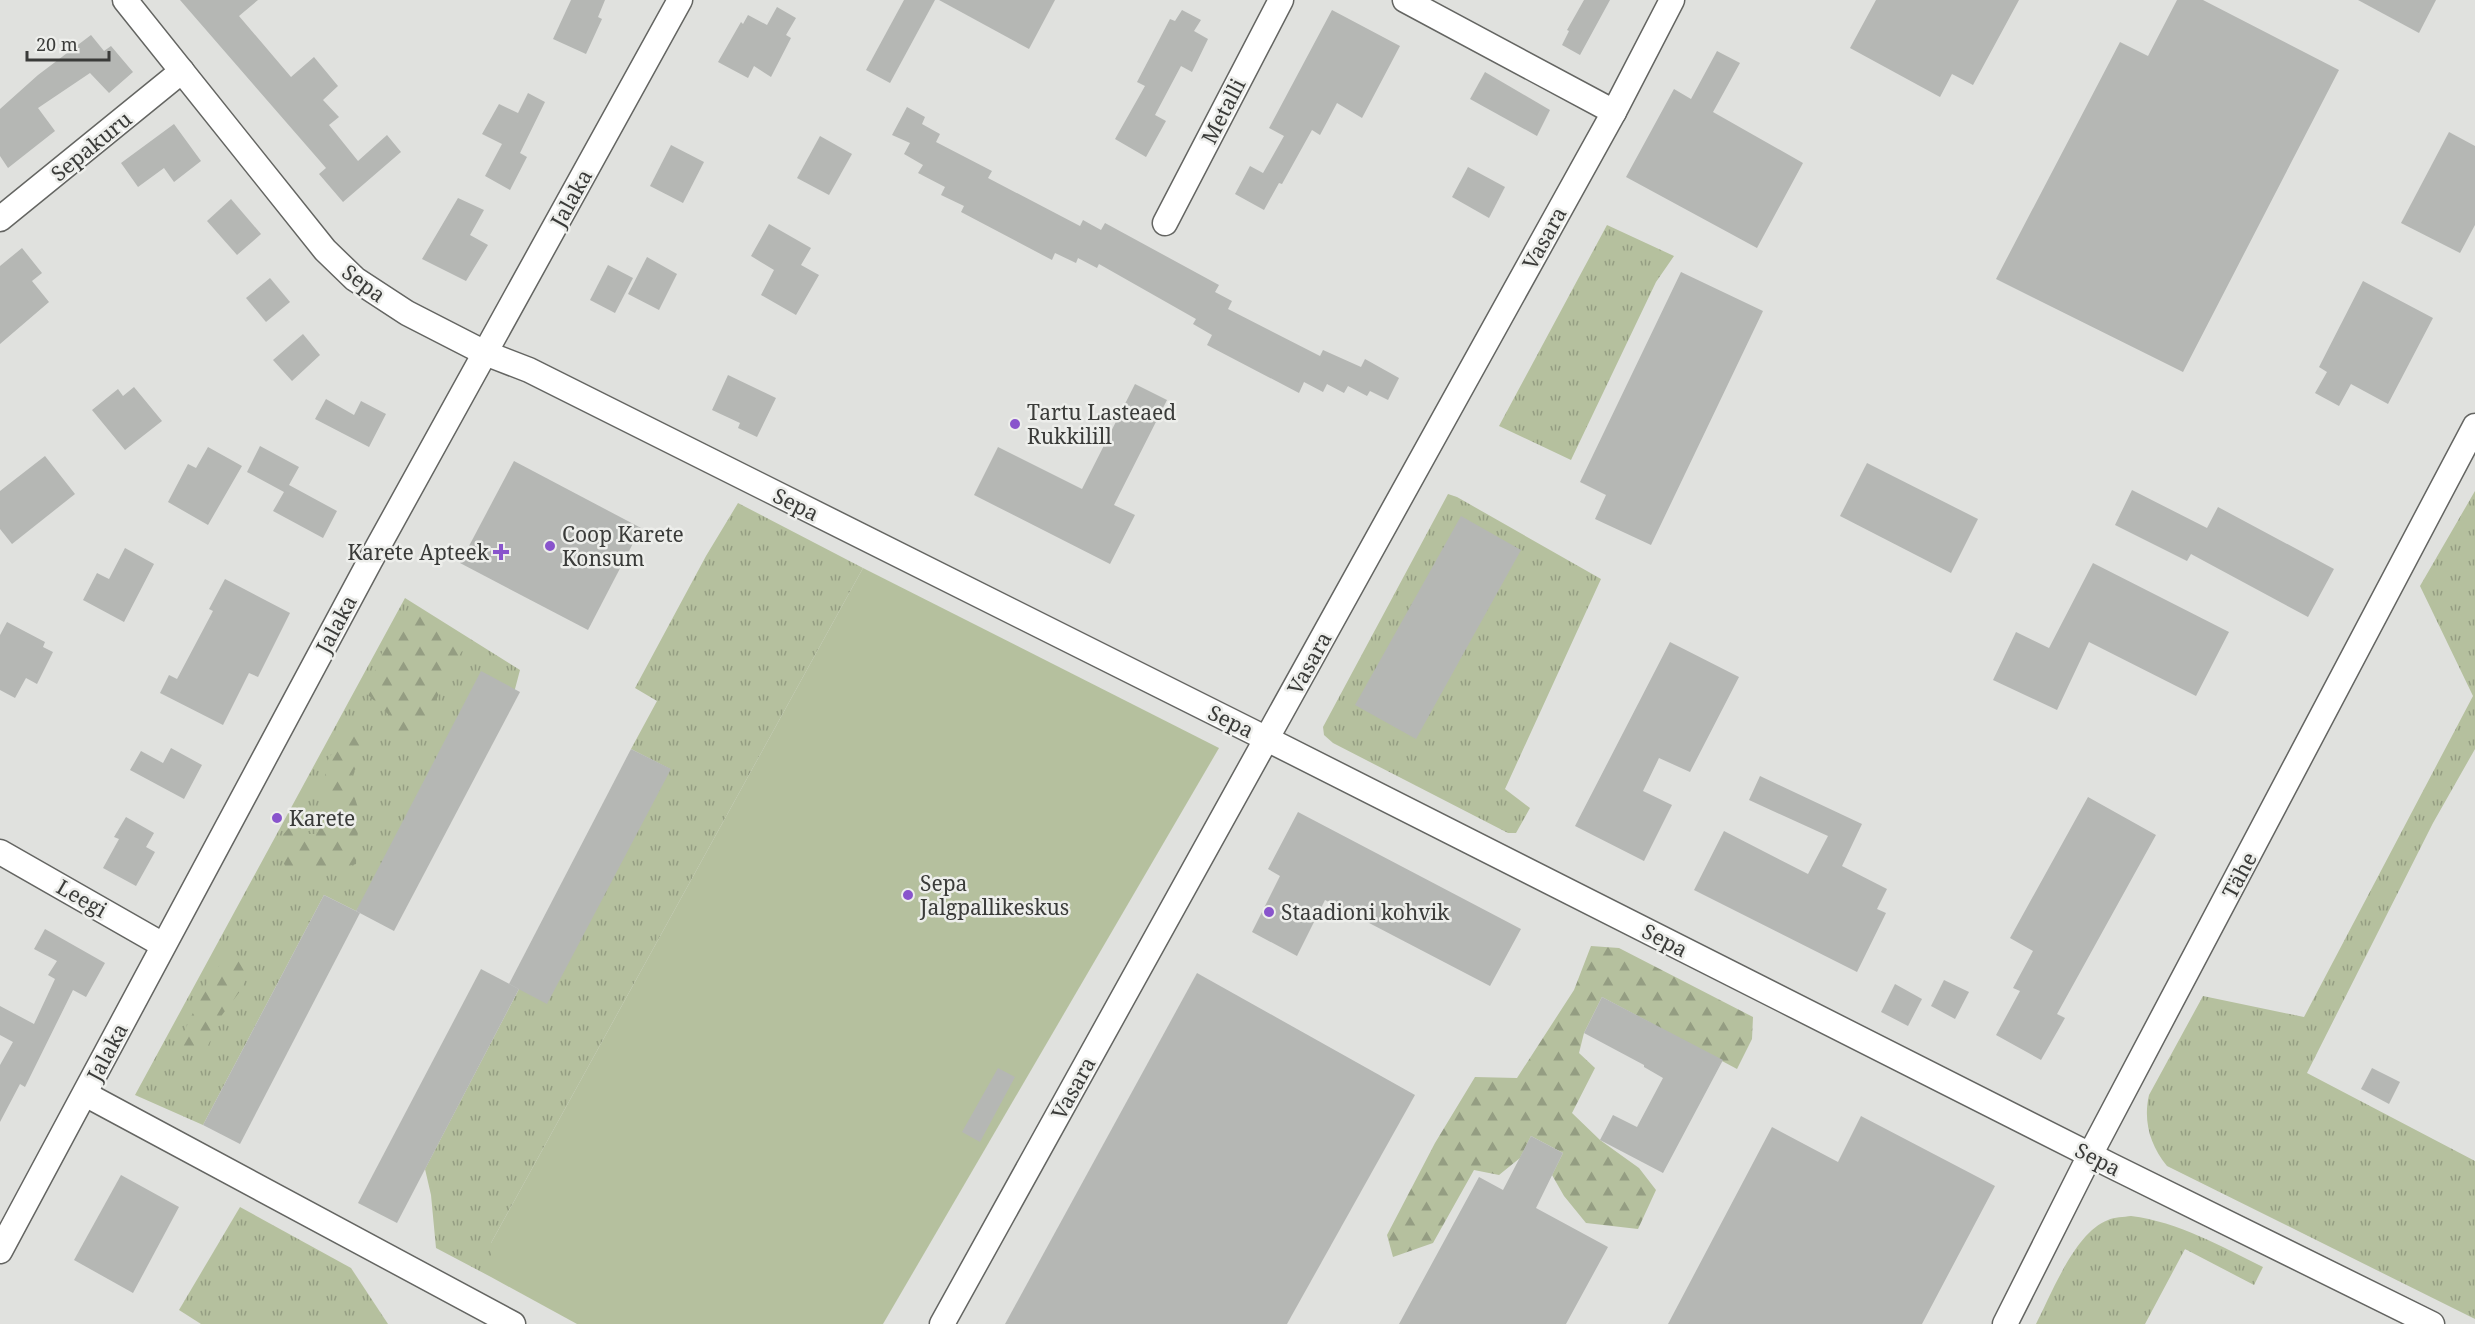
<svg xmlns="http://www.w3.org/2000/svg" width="2475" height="1324" viewBox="0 0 2475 1324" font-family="'Noto Serif',serif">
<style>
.grass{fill:url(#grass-tufts)}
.forest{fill:url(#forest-firs)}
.pitch{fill:#b5c09e}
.building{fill:#b5b7b4}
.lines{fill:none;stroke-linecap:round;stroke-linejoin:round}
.street-casing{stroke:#646562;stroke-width:27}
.street{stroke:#fff;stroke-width:24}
.poi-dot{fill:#8954cc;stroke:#edeeeb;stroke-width:2}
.labels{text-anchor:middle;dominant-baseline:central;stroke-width:5;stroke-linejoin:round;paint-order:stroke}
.street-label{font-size:21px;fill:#3a3b39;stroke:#edeeeb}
.poi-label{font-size:21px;fill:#3a3b39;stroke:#edeeeb;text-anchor:start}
</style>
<defs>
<pattern id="grass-tufts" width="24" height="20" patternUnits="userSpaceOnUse" patternTransform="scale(1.5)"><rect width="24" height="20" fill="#b5c09e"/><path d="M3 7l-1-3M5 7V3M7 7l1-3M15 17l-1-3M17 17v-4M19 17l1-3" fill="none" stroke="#949d82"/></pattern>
<pattern id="forest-firs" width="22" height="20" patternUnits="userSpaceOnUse" patternTransform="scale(1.5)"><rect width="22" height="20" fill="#b5c09e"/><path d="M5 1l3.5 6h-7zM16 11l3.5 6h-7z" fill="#949d82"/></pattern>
</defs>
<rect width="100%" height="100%" fill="#e0e1de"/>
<!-- grass -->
<g class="grass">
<path d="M1607,225L1674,256L1656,282L1571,460L1499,426Z"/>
<path d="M2475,491V749L2433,823L2307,1073L2475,1161V1319L2167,1166C2150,1145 2143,1121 2149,1095L2203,996L2304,1017L2473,696L2420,586Z"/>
<path d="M1448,494L1457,497L1601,579L1505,789L1530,808L1516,833H1508L1333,743L1324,735L1323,727Z"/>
<path d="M738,503L863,568L491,1243V1277L436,1248L431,1195L425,1169L519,989L670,769L631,749L657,701L635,688L706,556Z"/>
<path d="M405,598L520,670L515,689L356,911L324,895L203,1125L135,1095Z"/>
<path d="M240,1207L351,1268L388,1324H201L179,1310Z"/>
<path d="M2131,1216C2179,1222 2220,1246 2263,1267L2254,1285L2185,1249L2145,1324H2036C2051,1295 2075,1232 2108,1220C2114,1217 2124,1217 2131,1216Z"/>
</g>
<!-- forest -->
<g class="forest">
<path d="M422,615L467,644L446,674L426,728L396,745L391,717L366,693L385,645L401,622Z"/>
<path d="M360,728L362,758L349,780L359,811L356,864L329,872L285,866L276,843L292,824L300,834H316L321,820L334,811L324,792L326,763L343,736Z"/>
<path d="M1591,946L1619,948L1753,1017L1752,1039L1737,1069L1602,997L1584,1033L1579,1053L1595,1068L1572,1113L1600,1140L1639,1168L1656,1190L1638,1229L1586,1223L1564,1196L1552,1175L1563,1153L1531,1136L1520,1158L1499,1175L1474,1170L1433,1243L1393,1257L1387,1235L1435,1143L1475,1077L1517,1078L1574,990Z"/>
<path d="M232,952L252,964L241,990L222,1015L206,1050L184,1055L178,1045L211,974Z"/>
</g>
<!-- pitch -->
<path class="pitch" d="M863,568L1219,748L883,1324H577L491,1277V1243Z"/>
<!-- building -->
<g class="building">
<path d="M180,0H258L239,16L291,77L314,57L338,86L323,100L339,117L329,125L358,161L387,135L401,152L343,202L319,174L326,168Z"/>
<path d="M571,0H605L598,17L602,19L586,54L553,39Z"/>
<path d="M904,0H935L890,83L866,70Z"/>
<path d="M939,0H1055L1029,49Z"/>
<path d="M1584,0H1610L1580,55L1562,45L1569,31L1567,30Z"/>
<path d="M1876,0H2019L1973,85L1952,74L1940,97L1850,48Z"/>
<path d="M2177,0H2203L2339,70L2183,372L1996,279L2120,42L2148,56Z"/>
<path d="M2358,0H2436L2419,33Z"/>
<path d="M777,7L796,18L786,35L791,38L771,77L754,66L748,78L718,62L741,22L743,24L748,15L767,25Z"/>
<path d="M1182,10L1201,20L1194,31L1208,39L1192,72L1181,66L1155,115L1166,121L1146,157L1115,139L1145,86L1137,82L1170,19L1175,21Z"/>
<path d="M1332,10L1400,46L1362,118L1337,103L1320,135L1312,130L1282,184L1279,183L1264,210L1235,194L1250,166L1263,173L1284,136L1269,128Z"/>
<path d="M91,35L104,51L111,46L133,72L109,93L90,73L38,108L55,131L8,168L0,156V109L38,75Z"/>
<path d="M1717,51L1740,63L1713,112L1803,163L1757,248L1626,177L1674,89L1691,99Z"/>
<path d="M1485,72L1550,110L1537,136L1470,99Z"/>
<path d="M528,93L545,102L520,153L527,157L510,190L485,176L502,144L482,134L499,104L518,113Z"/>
<path d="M907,107L925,117L922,124L940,134L936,142L992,171L988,178L1080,226L1083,220L1101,230L1105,223L1219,285L1215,292L1232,301L1228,309L1320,356L1323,350L1361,367L1365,359L1399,378L1388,400L1370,391L1367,396L1348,386L1344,393L1327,384L1323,392L1304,382L1299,393L1207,345L1212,335L1193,324L1196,319L1099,264L1097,268L1078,258L1076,263L1055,253L1052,260L961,212L964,206L941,195L945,187L918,173L923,165L904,154L910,143L892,135Z"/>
<path d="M174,124L201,161L174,182L164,168L138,187L121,163Z"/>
<path d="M2449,132L2475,146V225L2460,253L2401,223Z"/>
<path d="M820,136L852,154L829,195L797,178Z"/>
<path d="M671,145L704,162L683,203L650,186Z"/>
<path d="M1468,167L1505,187L1489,218L1452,197Z"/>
<path d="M458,198L484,210L470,235L488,245L466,281L422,259Z"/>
<path d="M231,199L261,234L237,255L207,221Z"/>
<path d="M769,224L811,248L801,265L819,275L796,315L761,295L774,270L751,256Z"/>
<path d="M22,248L42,273L32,281L49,302L0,344V266Z"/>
<path d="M647,257L677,274L659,310L628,294Z"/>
<path d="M608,265L633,278L615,313L590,300Z"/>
<path d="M1681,272L1763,311L1651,545L1595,519L1606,495L1580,482Z"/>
<path d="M270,278L290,302L266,322L246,298Z"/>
<path d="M2363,281L2433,318L2388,404L2351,384L2339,406L2315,393L2327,372L2319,367Z"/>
<path d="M303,334L320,355L292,381L273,360Z"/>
<path d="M728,375L776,398L757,437L738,428L740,423L712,410Z"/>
<path d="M1135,384L1167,400L1114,505L1135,515L1110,564L974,495L998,447L1082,489Z"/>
<path d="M134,387L162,421L125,450L92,410L118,389L123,396Z"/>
<path d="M326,399L354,415L361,401L386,414L369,447L315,419Z"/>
<path d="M260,446L299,467L289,485L337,511L323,538L273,511L284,492L247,472Z"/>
<path d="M208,447L242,466L208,525L168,502L188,464L196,468Z"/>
<path d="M45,456L75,494L12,544L0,529V491Z"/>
<path d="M514,461L641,528L588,630L460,563Z"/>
<path d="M1867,463L1978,519L1951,573L1840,516Z"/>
<path d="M2132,490L2207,528L2218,507L2334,569L2308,617L2191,554L2187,561L2115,525Z"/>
<path d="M1461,516L1521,550L1416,739L1355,705Z"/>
<path d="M125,548L154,564L124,622L83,600L97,573L109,579Z"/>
<path d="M2093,563L2229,632L2196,696L2089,642L2057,710L1993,680L2016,632L2049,648Z"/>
<path d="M225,579L290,613L258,677L249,673L223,725L160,693L169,675L177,679L213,611L209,609Z"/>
<path d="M7,622L45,642L43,647L53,652L37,684L26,678L15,698L0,690V635Z"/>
<path d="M1670,642L1739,677L1690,772L1659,758L1643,791L1672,805L1644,861L1575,826Z"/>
<path d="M481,671L520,692L394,931L356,911Z"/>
<path d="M171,748L202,765L184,799L130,770L141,751L163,763Z"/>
<path d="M631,749L671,769L547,1004L509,984Z"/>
<path d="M1760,776L1862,824L1842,866L1887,889L1877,909L1886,913L1857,972L1694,890L1724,831L1808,874L1828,836L1749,800Z"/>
<path d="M2088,797L2156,835L2057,1014L2065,1018L2041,1060L1996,1035L2020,991L2013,988L2033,951L2010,938Z"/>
<path d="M1298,812L1521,929L1490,986L1325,900L1297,956L1252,932L1280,876L1268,869Z"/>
<path d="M126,817L154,833L146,847L155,852L136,886L103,868L119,839L114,837Z"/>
<path d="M324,895L360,913L240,1144L203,1125Z"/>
<path d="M45,929L105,963L86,997L73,990L25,1087L20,1084L0,1122V1065L13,1042L0,1035V1006L34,1024L55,979L48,975L57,961L34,949Z"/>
<path d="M481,969L519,989L397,1223L358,1203Z"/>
<path d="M1197,973L1415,1095L1287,1324H1005Z"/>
<path d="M1944,980L1969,992L1955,1019L1931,1006Z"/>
<path d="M1895,984L1922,999L1908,1026L1881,1012Z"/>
<path d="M1602,997L1723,1060L1663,1173L1600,1140L1613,1115L1637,1127L1663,1078L1644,1067V1065L1584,1033Z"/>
<path d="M998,1068L1015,1077L980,1142L962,1132Z"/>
<path d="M2372,1068L2400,1082L2389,1104L2361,1089Z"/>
<path d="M1861,1116L1995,1186L1922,1324H1668L1772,1127L1838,1162Z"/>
<path d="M1531,1136L1563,1153L1536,1208L1608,1247L1566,1324H1399L1479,1177L1503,1190Z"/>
<path d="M121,1175L179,1207L133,1293L74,1260Z"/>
</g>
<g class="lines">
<defs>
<g id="street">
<path d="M125,0L325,250L355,279L407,313L485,353L529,370L1267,739L2112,1166L2432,1324"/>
<path d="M1405,0L1614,112"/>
<path d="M0,219L182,71"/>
<path d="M1165,223L1281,0"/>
<path d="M0,852L163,945"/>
<path d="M85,1094L513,1324"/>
<path d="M0,1251L370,561L680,0"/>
<path d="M942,1324L1614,112L1672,0"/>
<path d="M2005,1324L2090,1155L2475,426"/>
</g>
</defs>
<!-- street casing -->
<use href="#street" class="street-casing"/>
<!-- street -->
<use href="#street" class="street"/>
</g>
<!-- markers -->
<g class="poi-dot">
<circle cx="1015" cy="424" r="6"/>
<circle cx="550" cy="546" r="6"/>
<path d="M498 543h6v6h6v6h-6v6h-6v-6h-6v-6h6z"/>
<circle cx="277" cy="818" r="6"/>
<circle cx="908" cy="895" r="6"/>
<circle cx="1269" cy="912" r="6"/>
</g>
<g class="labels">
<!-- street labels -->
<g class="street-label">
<text transform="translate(1223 111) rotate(-63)">Metalli</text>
<text transform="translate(91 146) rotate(-39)">Sepakuru</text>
<text transform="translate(571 198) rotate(-61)">Jalaka</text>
<text transform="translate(1544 238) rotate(-61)">Vasara</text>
<text transform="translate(364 283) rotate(37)">Sepa</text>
<text transform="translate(796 504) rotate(26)">Sepa</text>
<text transform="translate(336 624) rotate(-62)">Jalaka</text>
<text transform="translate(1309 663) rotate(-61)">Vasara</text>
<text transform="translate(1231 721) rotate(26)">Sepa</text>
<text transform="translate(2239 875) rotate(-62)">Tähe</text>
<text transform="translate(82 898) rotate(30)">Leegi</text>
<text transform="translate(1665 940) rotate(27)">Sepa</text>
<text transform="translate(107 1052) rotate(-62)">Jalaka</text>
<text transform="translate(1073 1088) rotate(-61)">Vasara</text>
<text transform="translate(2098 1159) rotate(27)">Sepa</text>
</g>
<!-- poi labels -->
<g class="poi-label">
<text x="1027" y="412">Tartu Lasteaed<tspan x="1027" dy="24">Rukkilill</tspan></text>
<text x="562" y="534">Coop Karete<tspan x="562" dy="24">Konsum</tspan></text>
<text x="489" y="552" text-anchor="end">Karete Apteek</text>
<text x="289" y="818">Karete</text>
<text x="920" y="883">Sepa<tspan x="920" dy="24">Jalgpallikeskus</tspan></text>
<text x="1281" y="912">Staadioni kohvik</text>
</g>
</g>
<!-- scale -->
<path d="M27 51v9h82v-9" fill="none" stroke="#3a3b39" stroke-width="3"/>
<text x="36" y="51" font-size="18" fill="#3a3b39" stroke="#edeeeb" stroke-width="4.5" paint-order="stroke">20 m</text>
</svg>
